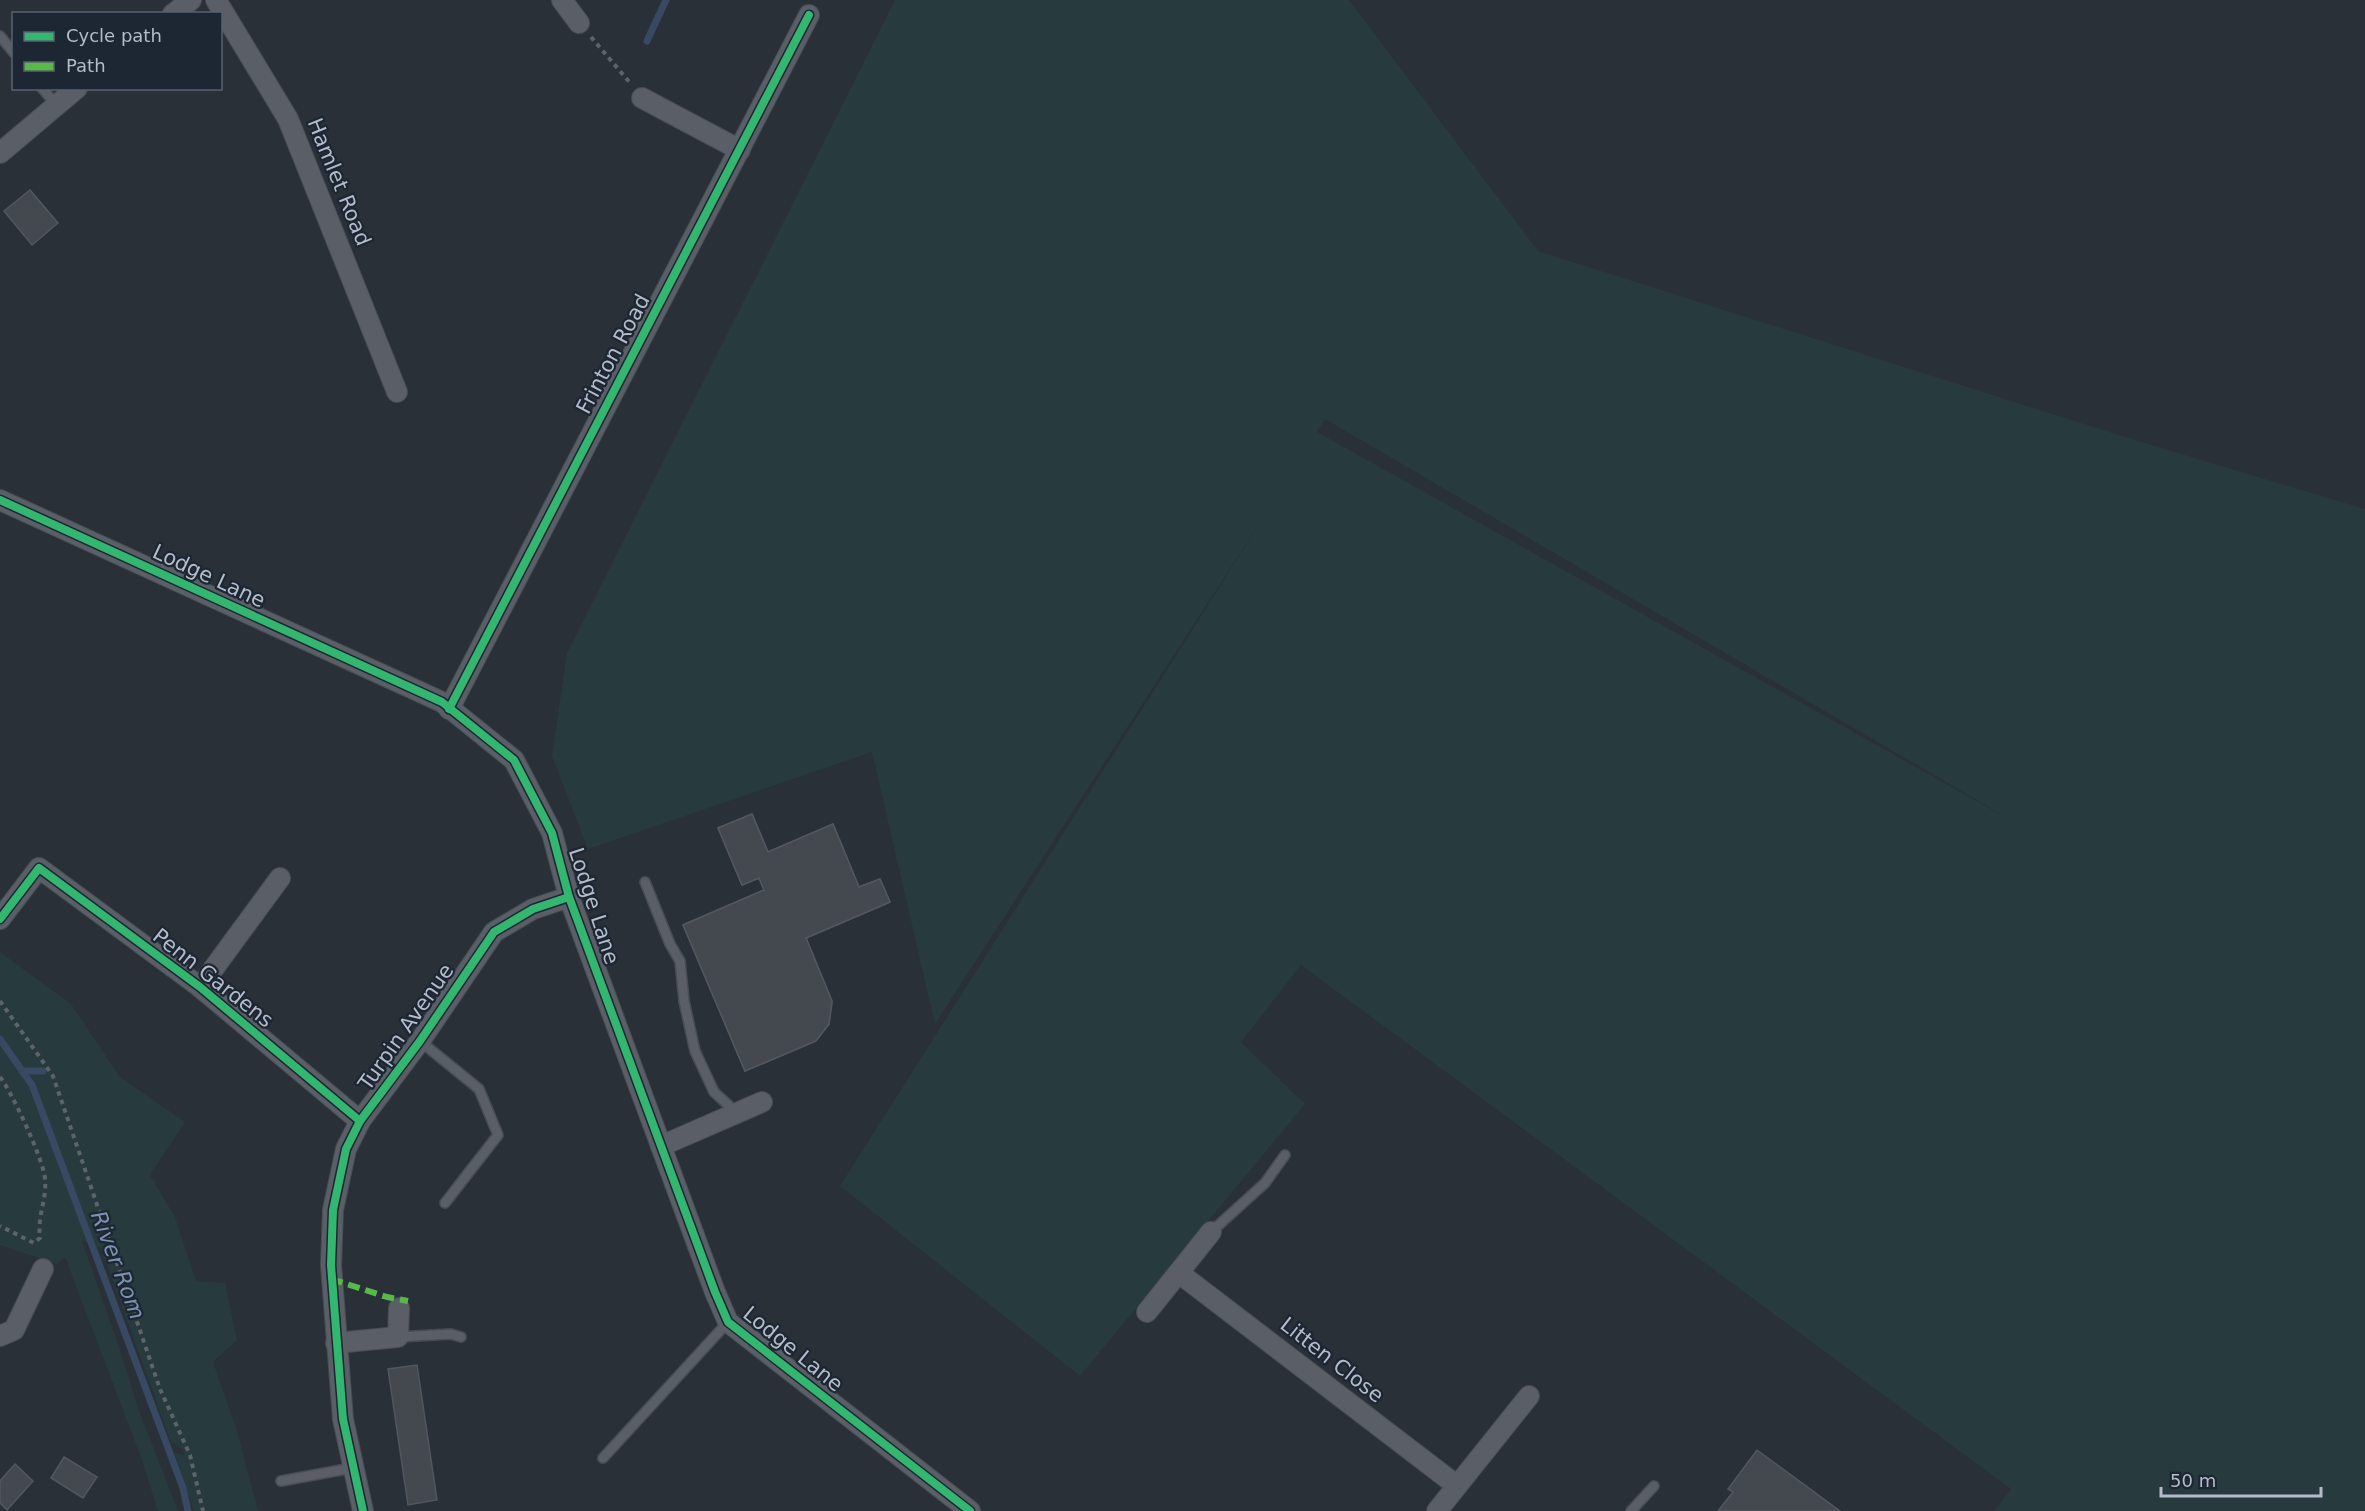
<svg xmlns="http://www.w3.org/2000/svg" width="2365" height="1511" viewBox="0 0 2365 1511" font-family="'DejaVu Sans',sans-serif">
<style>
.green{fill:#273a3e;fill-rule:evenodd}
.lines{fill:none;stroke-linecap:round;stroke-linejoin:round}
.stream{stroke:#384963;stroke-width:7}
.building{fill:#444950;stroke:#52575f;stroke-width:1.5;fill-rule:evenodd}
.lane-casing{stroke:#484c53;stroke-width:12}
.street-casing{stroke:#484c53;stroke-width:22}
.path{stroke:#5d636a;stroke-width:4;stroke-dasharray:4.5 4.5;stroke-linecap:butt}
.lane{stroke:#5a5e66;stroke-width:9}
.street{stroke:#5a5e66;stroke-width:20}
.quiet{stroke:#58b947;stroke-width:6;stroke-dasharray:12 6;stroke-linecap:butt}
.cycleway-casing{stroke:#1d2633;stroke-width:11}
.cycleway{stroke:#33b770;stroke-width:8}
.labels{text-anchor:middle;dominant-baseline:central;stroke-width:4.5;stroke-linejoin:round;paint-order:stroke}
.street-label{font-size:21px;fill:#b4bcc9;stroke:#1d2633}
.water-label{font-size:22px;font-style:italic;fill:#7c92b1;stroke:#1d2633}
</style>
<rect width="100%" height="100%" fill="#2a3038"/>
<!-- green -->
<g class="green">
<path d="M895,0H1349L1538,251L2125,437L2365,509V1511H1994L2011,1489L1301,965L1241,1042L1305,1104L1080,1376L840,1186L1263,518L935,1024L872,752L588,849L552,756L567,653ZM1325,419L1999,813L2000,814L1317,432Z"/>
<path d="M0,952L71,1004L120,1077L185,1122L150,1175L175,1217L196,1281L225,1283L237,1340L213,1362L237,1431L258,1511H194L174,1452L184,1455L183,1449L171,1442L101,1248L82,1241L121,1353L138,1408L178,1511H158L142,1460L65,1257L57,1264L0,1245Z"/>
</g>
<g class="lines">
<!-- stream -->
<g class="stream">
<path d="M647,41L666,0"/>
<path d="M0,1039L32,1085L183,1488L188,1511"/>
<path d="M22,1071H43"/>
</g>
</g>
<!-- building -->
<g class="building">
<path d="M30,190L58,223L32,245L4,211Z"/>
<path d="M752,814L768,852L833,824L859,887L880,879L890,902L806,938L832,1001L829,1024L816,1041L745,1071L683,925L764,890L759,878L742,885L718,828ZM807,863L824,900L798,912L781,874ZM758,935L789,1007L765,1018L734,946Z"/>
<path d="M752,814L768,852L833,824L859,887L880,879L890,902L806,938L832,1001L829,1024L816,1041L745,1071L683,925L764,890L759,878L742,885L718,828Z"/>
<path d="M417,1365L437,1500L408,1505L388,1369Z"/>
<path d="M1757,1450L1840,1511H1718L1733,1492L1728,1489Z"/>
<path d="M64,1457L97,1477L83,1498L51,1478Z"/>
<path d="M15,1464L33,1481L7,1510L0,1503V1481Z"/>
</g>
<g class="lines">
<defs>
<g id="lane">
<path d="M0,36L14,53"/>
<path d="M42,88L56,105"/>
<path d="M645,882L670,944L680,961L684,1001L695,1051L714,1092L737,1113"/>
<path d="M420,1041L479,1089L498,1135L445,1203"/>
<path d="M1211,1232L1265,1183L1285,1155"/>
<path d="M398,1337L451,1334L461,1337"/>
<path d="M603,1458L728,1322"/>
<path d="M281,1481L352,1468"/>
<path d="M1631,1511L1654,1486"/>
</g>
<g id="street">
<path d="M216,0L288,119L397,392"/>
<path d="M562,0L579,23"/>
<path d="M173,14L191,0"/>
<path d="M642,98L740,150"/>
<path d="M0,153L77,88"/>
<path d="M0,500L442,702L514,760L552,833L569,897L715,1292L728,1322L970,1511"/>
<path d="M449,709L809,15"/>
<path d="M0,919L39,868L200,987L360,1121"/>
<path d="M200,987L280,878"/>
<path d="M661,1146L762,1102"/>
<path d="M1179,1273L1456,1485"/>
<path d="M1147,1312L1211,1232"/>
<path d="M0,1336L14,1330L43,1269"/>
<path d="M336,1343L398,1337L399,1308"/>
<path d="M363,1511L343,1419L331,1265L333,1210L346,1149L360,1121L420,1041L494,932L533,909L569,897"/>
<path d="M1437,1511L1529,1396"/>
</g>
</defs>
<!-- lane casing -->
<use href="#lane" class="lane-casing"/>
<!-- street casing -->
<use href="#street" class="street-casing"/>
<!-- path -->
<g class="path">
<path d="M591,37L631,84"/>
<path d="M0,1001L53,1076L160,1389L190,1455L203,1511"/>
<path d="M0,1077C12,1092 44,1161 45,1179C47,1200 37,1216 40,1238L34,1243L0,1226"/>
</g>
<!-- lane -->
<use href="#lane" class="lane"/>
<!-- street -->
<use href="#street" class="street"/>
<!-- quiet -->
<path class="quiet" d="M331,1279L387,1297L408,1301"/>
<defs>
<g id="cycleway">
<path d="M0,500L442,702L514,760L552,833L569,897L715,1292L728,1322L970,1511"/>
<path d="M449,709L809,15"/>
<path d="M0,919L39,868L200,987L360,1121"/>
<path d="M363,1511L343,1419L331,1265L333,1210L346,1149L360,1121L420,1041L494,932L533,909L569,897"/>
</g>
</defs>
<!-- cycleway casing -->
<use href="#cycleway" class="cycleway-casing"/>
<!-- cycleway -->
<use href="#cycleway" class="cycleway"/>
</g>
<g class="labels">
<!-- street labels -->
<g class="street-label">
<text transform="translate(339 182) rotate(68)">Hamlet Road</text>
<text transform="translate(613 354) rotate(-62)">Frinton Road</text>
<text transform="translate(209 576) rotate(25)">Lodge Lane</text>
<text transform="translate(594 906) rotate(72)">Lodge Lane</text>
<text transform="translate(213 978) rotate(38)">Penn Gardens</text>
<text transform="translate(406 1027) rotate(-55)">Turpin Avenue</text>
<text transform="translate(793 1349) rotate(39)">Lodge Lane</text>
<text transform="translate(1332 1360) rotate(38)">Litten Close</text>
</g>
<!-- water labels -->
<g class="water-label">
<text transform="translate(118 1265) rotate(69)">River Rom</text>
</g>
</g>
<!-- legend -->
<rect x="12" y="12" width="210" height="78" fill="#1d2633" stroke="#59626f" stroke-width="1.5"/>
<rect x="24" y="32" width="30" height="9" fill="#33b770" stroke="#59626f" stroke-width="1.5"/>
<text x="66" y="42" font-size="18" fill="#b4bcc9">Cycle path</text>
<rect x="24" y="62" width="30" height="9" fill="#58b947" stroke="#59626f" stroke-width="1.5"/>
<text x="66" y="72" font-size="18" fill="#b4bcc9">Path</text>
<!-- scale -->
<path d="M2161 1487v9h160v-9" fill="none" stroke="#b4bcc9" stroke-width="3"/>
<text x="2170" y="1487" font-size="18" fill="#b4bcc9" stroke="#1d2633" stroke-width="4.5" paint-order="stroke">50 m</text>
</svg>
